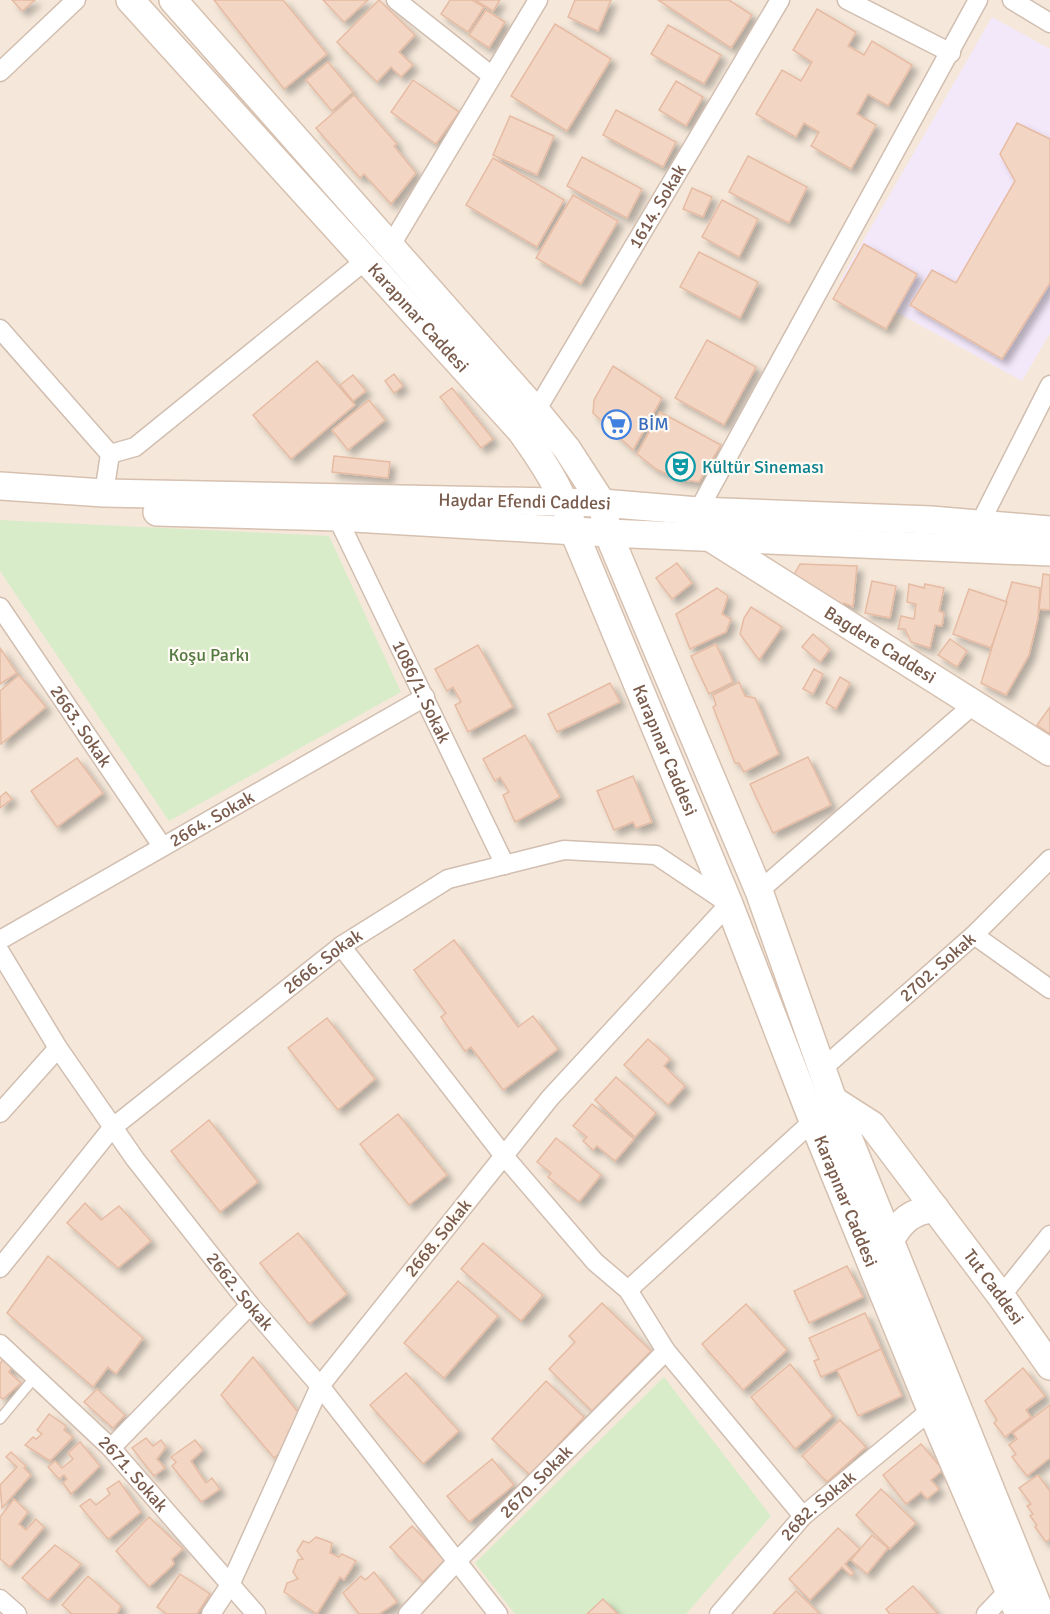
<svg xmlns="http://www.w3.org/2000/svg" width="1050" height="1614" viewBox="0 0 1050 1614" font-family="Signika,sans-serif">
<style>
.residential{fill:#f5e8da}
.education{fill:#f3e8fa}
.green{fill:#d8ecc9}
.building{fill:#f3d5c3;stroke:#e6bba3;stroke-width:1.5;filter:url(#shadow)}
.lines{fill:none;stroke-linecap:round;stroke-linejoin:round}
.lane-casing{stroke:#d1beb0;stroke-width:12}
.street-casing{stroke:#d1beb0;stroke-width:21}
.secondary-casing{stroke:#d6c0b0;stroke-width:30}
.lane{stroke:#fff;stroke-width:9}
.street{stroke:#fff;stroke-width:18}
.secondary{stroke:#fff;stroke-width:27}
.labels{text-anchor:middle;dominant-baseline:central;stroke-width:4.5;stroke-linejoin:round;paint-order:stroke}
.street-label{font-size:18px;fill:#7a5c4d;stroke:#fffaf3}
.shop-label{font-size:18px;fill:#366cbe;stroke:#fffaf3;text-anchor:start}
.culture-label{font-size:18px;fill:#0d838f;stroke:#fffaf3;text-anchor:start}
.park-label{font-size:18px;fill:#537a41;stroke:#fffaf3}
</style>
<defs>
<filter id="shadow"><feDropShadow dx="5.5" dy="5.5" stdDeviation="3" flood-color="#0004"/></filter>
</defs>
<rect width="100%" height="100%" fill="#fdf6ec"/>
<!-- residential -->
<rect class="residential" x="0" y="0" width="1050" height="1614"/>
<!-- education -->
<path class="education" d="M992,17L1050,49V333L1022,381L840,281Z"/>
<!-- green -->
<g class="green">
<path d="M0,520L329,536L401,692L169,821L0,571Z"/>
<path d="M664,1377L771,1516L686,1614H515L475,1563Z"/>
</g>
<!-- building -->
<g class="building">
<path d="M12,0H35L22,11Z"/>
<path d="M214,0H283L327,54L284,89Z"/>
<path d="M323,0H368L344,22Z"/>
<path d="M379,0L415,35L399,52L413,65L401,77L391,67L377,82L337,42Z"/>
<path d="M450,0H472L484,7L468,32L441,14Z"/>
<path d="M475,0H500L493,11Z"/>
<path d="M575,0H611L598,31L568,17Z"/>
<path d="M658,0H729L752,15L731,48Z"/>
<path d="M817,9L856,32L848,46L864,55L872,41L912,65L888,106L868,94L857,114L876,125L851,169L811,146L819,132L804,123L796,137L756,114L782,70L801,81L812,62L793,50Z"/>
<path d="M486,10L505,22L489,48L469,35Z"/>
<path d="M555,24L611,59L567,131L511,96Z"/>
<path d="M668,25L721,55L704,84L651,54Z"/>
<path d="M328,62L353,92L332,111L306,80Z"/>
<path d="M413,80L459,112L436,144L391,112Z"/>
<path d="M676,81L703,97L686,126L659,110Z"/>
<path d="M354,95L397,144L394,146L416,173L391,204L364,174L360,178L316,128Z"/>
<path d="M616,110L676,142L663,167L603,135Z"/>
<path d="M510,116L554,136L537,175L493,155Z"/>
<path d="M1017,123L1050,139V283L1002,359L910,305L932,270L956,283L1015,181L1000,154Z"/>
<path d="M748,156L807,187L789,223L729,192Z"/>
<path d="M582,157L642,189L627,218L567,186Z"/>
<path d="M493,158L564,200L537,247L466,205Z"/>
<path d="M692,188L712,197L703,217L683,209Z"/>
<path d="M573,195L618,221L581,284L536,258Z"/>
<path d="M722,200L758,219L739,257L702,237Z"/>
<path d="M864,244L917,274L886,329L833,299Z"/>
<path d="M699,252L758,282L740,318L680,287Z"/>
<path d="M707,340L756,367L724,425L675,398Z"/>
<path d="M317,361L355,405L291,459L253,415Z"/>
<path d="M613,366L662,398L633,450L593,413L594,400Z"/>
<path d="M394,374L403,386L394,393L385,381Z"/>
<path d="M353,375L366,391L353,401L340,385Z"/>
<path d="M452,388L493,439L481,448L440,397Z"/>
<path d="M369,400L385,420L348,450L332,430Z"/>
<path d="M660,412L721,445L699,482L678,479L656,469L637,454Z"/>
<path d="M334,456L390,462L388,478L332,472Z"/>
<path d="M677,563L692,583L672,599L656,578Z"/>
<path d="M800,564L857,566L853,607L844,603L840,614L790,582Z"/>
<path d="M1043,574L1050,575V610L1039,609Z"/>
<path d="M872,581L896,586L890,618L865,613Z"/>
<path d="M1012,582L1040,588L1038,618L1029,655L1006,695L981,683Z"/>
<path d="M909,584L924,588L925,584L944,588L939,611L944,613L942,626L935,625L930,648L911,642L905,629H898L901,616L914,619L916,604L907,602Z"/>
<path d="M717,588L728,596L722,614L731,619L726,632L690,649L676,614Z"/>
<path d="M969,589L1007,602L991,648L953,634Z"/>
<path d="M751,607L782,627L759,660L740,634L744,618Z"/>
<path d="M813,634L830,649L820,662L802,647Z"/>
<path d="M950,639L967,651L957,667L938,655Z"/>
<path d="M716,644L733,682L709,694L691,656Z"/>
<path d="M478,645L513,707L468,732L455,705L461,702L453,687L447,691L435,669Z"/>
<path d="M0,648L17,673L0,684Z"/>
<path d="M814,669L823,674L813,694L803,689Z"/>
<path d="M19,675L46,707L1,744L0,691Z"/>
<path d="M840,677L850,683L836,709L826,703Z"/>
<path d="M739,682L745,696L755,698L779,754L744,772L739,763H735L713,707L716,705L713,695Z"/>
<path d="M610,683L620,702L557,732L548,714Z"/>
<path d="M1050,707V734L1037,725Z"/>
<path d="M525,735L560,797L515,822L503,795L509,792L500,777L495,781L483,759Z"/>
<path d="M808,757L831,805L773,833L750,784Z"/>
<path d="M77,758L103,793L57,827L31,791Z"/>
<path d="M633,776L652,822L636,828L633,822L614,830L597,791Z"/>
<path d="M6,792L12,799L0,808V797Z"/>
<path d="M454,940L518,1027L533,1016L558,1049L503,1090L471,1047L465,1051L441,1017L446,1013L414,970Z"/>
<path d="M327,1018L375,1079L338,1110L288,1048Z"/>
<path d="M648,1039L670,1059L664,1066L685,1086L668,1105L624,1065Z"/>
<path d="M616,1077L656,1113L635,1137L595,1100Z"/>
<path d="M592,1104L634,1139L615,1161L597,1146L593,1150L583,1141L587,1137L573,1126Z"/>
<path d="M398,1114L447,1175L409,1205L360,1144Z"/>
<path d="M209,1120L258,1182L220,1212L171,1151Z"/>
<path d="M556,1138L601,1175L579,1202L548,1177L551,1173L537,1162Z"/>
<path d="M85,1203L101,1220L119,1206L151,1241L118,1268L67,1223Z"/>
<path d="M298,1233L347,1294L309,1324L260,1263Z"/>
<path d="M483,1243L543,1295L521,1321L461,1269Z"/>
<path d="M48,1256L143,1338L116,1374L108,1367L93,1387L7,1313Z"/>
<path d="M847,1266L863,1297L809,1323L794,1291Z"/>
<path d="M458,1281L498,1316L444,1378L404,1343Z"/>
<path d="M602,1303L651,1351L592,1411L549,1369L575,1342L569,1336Z"/>
<path d="M746,1304L787,1350L743,1390L702,1344Z"/>
<path d="M865,1313L881,1349L821,1377L814,1361L819,1359L809,1338Z"/>
<path d="M881,1349L902,1396L858,1416L837,1370Z"/>
<path d="M253,1357L302,1417L288,1432L291,1437L284,1449L274,1458L221,1395Z"/>
<path d="M3,1359L12,1367L9,1372L21,1383L3,1399L0,1397V1364Z"/>
<path d="M790,1364L833,1416L795,1449L751,1397Z"/>
<path d="M1023,1368L1045,1396L1026,1410L1031,1417L1005,1437L994,1423L997,1420L985,1401Z"/>
<path d="M406,1373L459,1431L423,1464L370,1405Z"/>
<path d="M546,1381L584,1417L530,1475L492,1439Z"/>
<path d="M97,1389L125,1415L113,1428L84,1402Z"/>
<path d="M1050,1405V1458L1027,1476L1012,1457L1016,1454L1009,1445L1017,1439L1013,1433Z"/>
<path d="M49,1414L66,1426L64,1430L73,1437L50,1461L25,1445L33,1437L36,1439L42,1434L37,1430Z"/>
<path d="M840,1420L866,1447L827,1482L802,1456Z"/>
<path d="M146,1438L153,1446L161,1440L166,1447L157,1459L165,1468L154,1476L132,1448Z"/>
<path d="M195,1440L203,1450L191,1461L206,1483L212,1478L220,1489L201,1502L172,1466L176,1462L171,1457Z"/>
<path d="M80,1442L100,1466L71,1494L63,1483L67,1479L64,1475L59,1479L48,1467L55,1461L62,1468L73,1459L68,1453Z"/>
<path d="M921,1444L943,1470L931,1480L939,1489L927,1499L921,1492L906,1504L883,1475Z"/>
<path d="M11,1452L26,1466L24,1468L31,1475L2,1508L0,1485L17,1467L6,1457Z"/>
<path d="M492,1459L514,1485L469,1522L447,1496Z"/>
<path d="M1038,1475L1050,1491V1539L1046,1542L1035,1527L1037,1525L1030,1516L1033,1514L1027,1506L1031,1504L1019,1488Z"/>
<path d="M119,1481L141,1512L108,1539L80,1506L90,1499L96,1505L110,1494L107,1489Z"/>
<path d="M881,1489L916,1523L890,1549L856,1515Z"/>
<path d="M14,1499L28,1512L19,1524L26,1530L36,1519L44,1527L10,1567L0,1559V1517Z"/>
<path d="M149,1517L183,1549L172,1559L174,1564L149,1587L116,1551Z"/>
<path d="M412,1526L445,1560L423,1582L390,1547Z"/>
<path d="M838,1528L860,1549L845,1564L854,1573L851,1576L842,1567L810,1600L789,1579Z"/>
<path d="M872,1535L888,1548L867,1574L851,1560Z"/>
<path d="M316,1537L332,1543L330,1553L339,1557L342,1554L356,1561L344,1580L340,1577L317,1614L284,1592L287,1583L298,1579L293,1572L298,1560L303,1559L297,1551L303,1541L309,1543Z"/>
<path d="M55,1545L81,1564L48,1600L22,1578Z"/>
<path d="M374,1572L397,1602L379,1614H359L343,1593L361,1576L365,1580Z"/>
<path d="M180,1574L210,1594L197,1614H167L157,1607Z"/>
<path d="M88,1576L121,1606L117,1614H72L62,1605Z"/>
<path d="M913,1586L938,1614H890L886,1609Z"/>
<path d="M796,1591L820,1614H773Z"/>
<path d="M603,1599L618,1614H587Z"/>
</g>
<g class="lines">
<defs>
<path id="lane" d="M0,1419L35,1377"/>
<g id="street">
<path d="M396,0L492,76"/>
<path d="M847,0L951,53"/>
<path d="M1012,0L1050,23"/>
<path d="M0,72L76,0"/>
<path d="M391,245L538,0"/>
<path d="M0,329L110,454L104,493"/>
<path id="s1" d="M536,411L780,0"/>
<path d="M110,454L135,447L366,260"/>
<path d="M698,511L978,0"/>
<path id="s2" d="M337,517L505,865"/>
<path d="M979,525L1050,385"/>
<path id="s3" d="M0,607L162,846"/>
<path d="M759,891L973,705"/>
<path d="M974,935L1050,989"/>
<path id="s4" d="M0,940L425,697"/>
<path d="M341,946L504,1156L595,1262L628,1290L666,1351L803,1516"/>
<path id="s5" d="M0,952L58,1048L135,1159L250,1305L320,1386L498,1614"/>
<path id="s6" d="M822,1069L974,935L1050,859"/>
<path d="M0,1113L58,1048"/>
<path id="s7" d="M0,1268L112,1128L341,946L448,879L564,850L656,855L729,904L550,1098L320,1386L230,1585L211,1614"/>
<path d="M628,1290L813,1121"/>
<path d="M1001,1296L1050,1235"/>
<path id="s8" d="M0,1344L111,1448L256,1614"/>
<path d="M111,1448L250,1305"/>
<path d="M0,1599L17,1614"/>
<path id="s9" d="M408,1614L458,1560L666,1351"/>
<path id="s10" d="M719,1614L803,1516L931,1410"/>
<path d="M986,1614L1009,1590"/>
</g>
<g id="secondary">
<path id="s11" d="M130,0L521,431C544,463 564,493 574,532L729,904L813,1121L931,1410L1019,1614"/>
<path d="M173,0L536,411L567,449L602,503L608,533L759,891L833,1100L1041,1614"/>
<path id="s12" d="M0,486L104,493L602,503L698,511L931,520L1050,530"/>
<path d="M157,512L337,517L608,533L1050,552"/>
<path id="s13" d="M711,538L1050,752"/>
<path id="s14" d="M833,1100L872,1125L1001,1296L1050,1366"/>
<path d="M890,1241C901,1220 911,1212 935,1208"/>
</g>
</defs>
<!-- lane casing -->
<use href="#lane" class="lane-casing"/>
<!-- street casing -->
<use href="#street" class="street-casing"/>
<!-- secondary casing -->
<use href="#secondary" class="secondary-casing"/>
<!-- lane -->
<use href="#lane" class="lane"/>
<!-- street -->
<use href="#street" class="street"/>
<!-- secondary -->
<use href="#secondary" class="secondary"/>
</g>
<!-- icons -->
<defs>
<symbol id="supermarket-ring" viewBox="-11 -11 22 22"><circle r="9.5" fill="#fffaf3" stroke="#3f7fe0" stroke-width="1.5"/><path d="M-6-5.5h2.5l.6 2H6L4.5 2H-2.5L-4.4-4H-6ZM-1.5 3.2a1.3 1.3 0 1 0 .1 0ZM3 3.2a1.3 1.3 0 1 0 .1 0Z" fill="#3f7fe0"/></symbol>
<symbol id="theatre-ring" viewBox="-11 -11 22 22"><circle r="9.5" fill="#fffaf3" stroke="#0f9aa8" stroke-width="1.5"/><path d="M-5-5.5Q0-4 5-5.5V0Q5 5 0 6Q-5 5-5 0ZM-3.3-2.5H-1v1.5H-3.3ZM1-2.5H3.3v1.5H1ZM-2.8 1Q0 5.5 2.8 1Z" fill="#0f9aa8"/></symbol>
</defs>
<g fill-rule="evenodd">
<use href="#supermarket-ring" x="600" y="408" width="33" height="33"/>
<use href="#theatre-ring" x="664" y="450" width="33" height="33"/>
</g>
<g class="labels">
<!-- street labels -->
<g class="street-label">
<text stroke="none"><textPath href="#s1" startOffset="238">1614. Sokak</textPath></text>
<text stroke="none"><textPath href="#s11" startOffset="429">Karapınar Caddesi</textPath></text>
<text stroke="none"><textPath href="#s12" startOffset="525">Haydar Efendi Caddesi</textPath></text>
<text stroke="none"><textPath href="#s13" startOffset="200">Bagdere Caddesi</textPath></text>
<text stroke="none"><textPath href="#s2" startOffset="194">1086/1. Sokak</textPath></text>
<text stroke="none"><textPath href="#s3" startOffset="144">2663. Sokak</textPath></text>
<text stroke="none"><textPath href="#s11" startOffset="933">Karapınar Caddesi</textPath></text>
<text stroke="none"><textPath href="#s4" startOffset="244">2664. Sokak</textPath></text>
<text stroke="none"><textPath href="#s7" startOffset="448">2666. Sokak</textPath></text>
<text stroke="none"><textPath href="#s6" startOffset="154">2702. Sokak</textPath></text>
<text stroke="none"><textPath href="#s11" startOffset="1419">Karapınar Caddesi</textPath></text>
<text transform="translate(438 1238) rotate(-51)">2668. Sokak</text>
<text stroke="none"><textPath href="#s14" startOffset="249">Tut Caddesi</textPath></text>
<text stroke="none"><textPath href="#s5" startOffset="416">2662. Sokak</textPath></text>
<text stroke="none"><textPath href="#s8" startOffset="186">2671. Sokak</textPath></text>
<text stroke="none"><textPath href="#s9" startOffset="184">2670. Sokak</textPath></text>
<text stroke="none"><textPath href="#s10" startOffset="147">2682. Sokak</textPath></text>
</g>
<!-- shop labels -->
<g class="shop-label">
<text x="638" y="424">BİM</text>
</g>
<!-- culture labels -->
<g class="culture-label">
<text x="702" y="467">Kültür Sineması</text>
</g>
<!-- park labels -->
<g class="park-label">
<text x="209" y="655">Koşu Parkı</text>
</g>
</g>
</svg>
